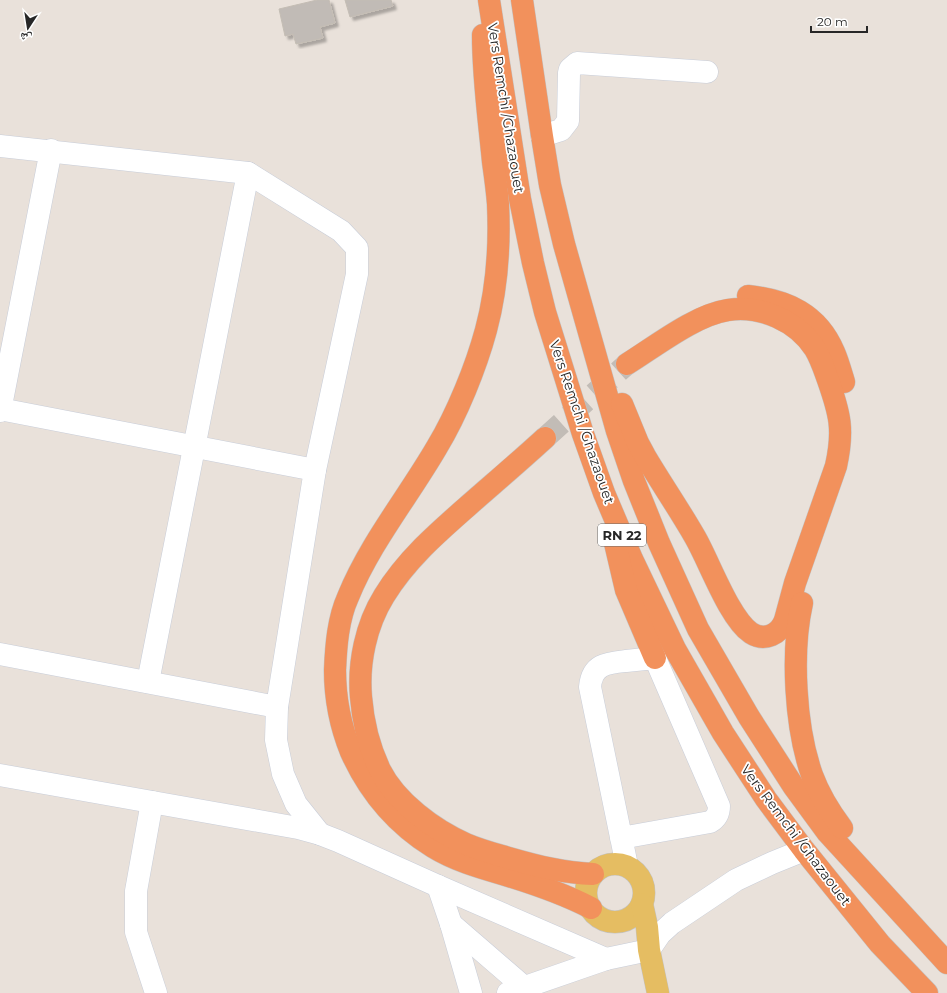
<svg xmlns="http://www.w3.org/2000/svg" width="947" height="993" viewBox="0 0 947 993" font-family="Montserrat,'Noto Naskh Arabic',sans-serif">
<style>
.building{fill:#c1bbb6;stroke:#c4bdb4;filter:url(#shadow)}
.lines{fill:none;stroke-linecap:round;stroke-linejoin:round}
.highway-tunnel{stroke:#c2bcb6;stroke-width:22;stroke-dasharray:22 11;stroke-linecap:butt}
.minor-casing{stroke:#c8cdd8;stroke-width:23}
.major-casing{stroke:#c3c3c3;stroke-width:23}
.highway-casing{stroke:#c3c3c3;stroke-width:23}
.minor{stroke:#fff;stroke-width:22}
.major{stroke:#e5bd62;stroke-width:22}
.highway{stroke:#f2915c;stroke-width:22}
.labels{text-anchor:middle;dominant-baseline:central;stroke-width:3.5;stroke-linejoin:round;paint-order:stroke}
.shield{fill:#fff;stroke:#686868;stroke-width:1}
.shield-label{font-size:13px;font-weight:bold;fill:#272727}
.street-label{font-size:14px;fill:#272727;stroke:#fff}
</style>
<defs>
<filter id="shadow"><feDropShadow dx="3.5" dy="3.5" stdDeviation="1" flood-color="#0004"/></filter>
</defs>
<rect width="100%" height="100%" fill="#e9e1da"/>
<!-- building -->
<g class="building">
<path d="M317,0H329L335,23L320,27L323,38L296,44L293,34L285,36L279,9Z"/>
<path d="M345,0H391L393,6L350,17Z"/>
</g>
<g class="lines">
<!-- highway-tunnel -->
<path class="highway-tunnel" d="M545,438L627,364"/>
<defs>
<g id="minor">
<path d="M542,136L561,130L568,121L569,73L570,69L577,63L707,72"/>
<path d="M0,146L248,173L341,231L357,248V274L315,470L277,707L276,740L283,774L296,804L320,834"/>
<path d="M0,409L315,470"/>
<path d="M0,411L51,150"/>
<path d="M0,654L277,707"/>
<path d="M148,682L248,173"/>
<path d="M0,775L298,828L320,834L338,841L438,886L606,959"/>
<path d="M152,802L136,891V932L156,993"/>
<path d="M621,838L710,822C717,818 719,813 719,806L655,658C646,659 636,660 626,661C607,663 592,664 590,687L627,866"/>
<path d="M438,886L451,924L471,993"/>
<path d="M451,924L524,987"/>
<path d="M508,993L606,959L649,950L660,934L672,923L736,880L772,863L804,850"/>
</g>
<g id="major">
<circle cx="615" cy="893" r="29"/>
<path d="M642,904L647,927L649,950L658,993"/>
</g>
<g id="highway">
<path d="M489,0L520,199L533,263L545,312L583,434L604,493L632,559L675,649L723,733L766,799L804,850L880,944L927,993"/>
<path d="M522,0L542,136L550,185L564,244L617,431L634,481L659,543L698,629L749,717L794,787L827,832L947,963"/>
<path d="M483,35C483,78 489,120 493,162C495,176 497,190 498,204C500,246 497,289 486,330C476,367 457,414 437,447C408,497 370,543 348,597C338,619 336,646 335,670C335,699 340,725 351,752C369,792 396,824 433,847C454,860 478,867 502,874C532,883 562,893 591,908"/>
<path d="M748,296C787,300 818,314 834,352C838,361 841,372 844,382"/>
<path d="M622,404L638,443L645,456C661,483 679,509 695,537C709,561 729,618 751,633C765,642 780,634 785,620L795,583L836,466C844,430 840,414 828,380C824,369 821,359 815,349C797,321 761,305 728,310C695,315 656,346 627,364"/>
<path d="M545,438C520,461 494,483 469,505C437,533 406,560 384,596C366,625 358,663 361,697C363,722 369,747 380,770C396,802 434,830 466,844C480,850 495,854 509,858C537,866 564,873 593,874"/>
<path d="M615,543L626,590L655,658"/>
<path d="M802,603C791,652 795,727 812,775C819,794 830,812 842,828"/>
</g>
</defs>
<!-- minor casing -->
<use href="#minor" class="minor-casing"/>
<!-- major casing -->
<use href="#major" class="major-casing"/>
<!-- highway casing -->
<use href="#highway" class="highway-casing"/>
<!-- minor -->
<use href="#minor" class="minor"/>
<!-- major -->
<use href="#major" class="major"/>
<!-- highway -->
<use href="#highway" class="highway"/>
</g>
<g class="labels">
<!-- shield labels -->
<rect class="shield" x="598" y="524" width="48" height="22" rx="3"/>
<g class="shield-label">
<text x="622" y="535">RN 22</text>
</g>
<!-- street labels -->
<g class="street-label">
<text transform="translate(506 108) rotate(81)">Vers Remchi /Ghazaouet</text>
<text transform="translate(582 422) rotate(71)">Vers Remchi /Ghazaouet</text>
<text transform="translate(796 835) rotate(53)">Vers Remchi /Ghazaouet</text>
</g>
</g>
<!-- north arrow -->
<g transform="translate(28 28) rotate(192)" stroke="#ffffff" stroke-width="3" paint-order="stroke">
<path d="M0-3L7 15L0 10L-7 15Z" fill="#272727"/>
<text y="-6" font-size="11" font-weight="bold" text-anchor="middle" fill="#272727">ش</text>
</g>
<!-- scale -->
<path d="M811 26v6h56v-6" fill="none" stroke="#272727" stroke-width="2"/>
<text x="817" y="26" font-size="12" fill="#272727" stroke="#ffffff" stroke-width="3" paint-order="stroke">20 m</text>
</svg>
